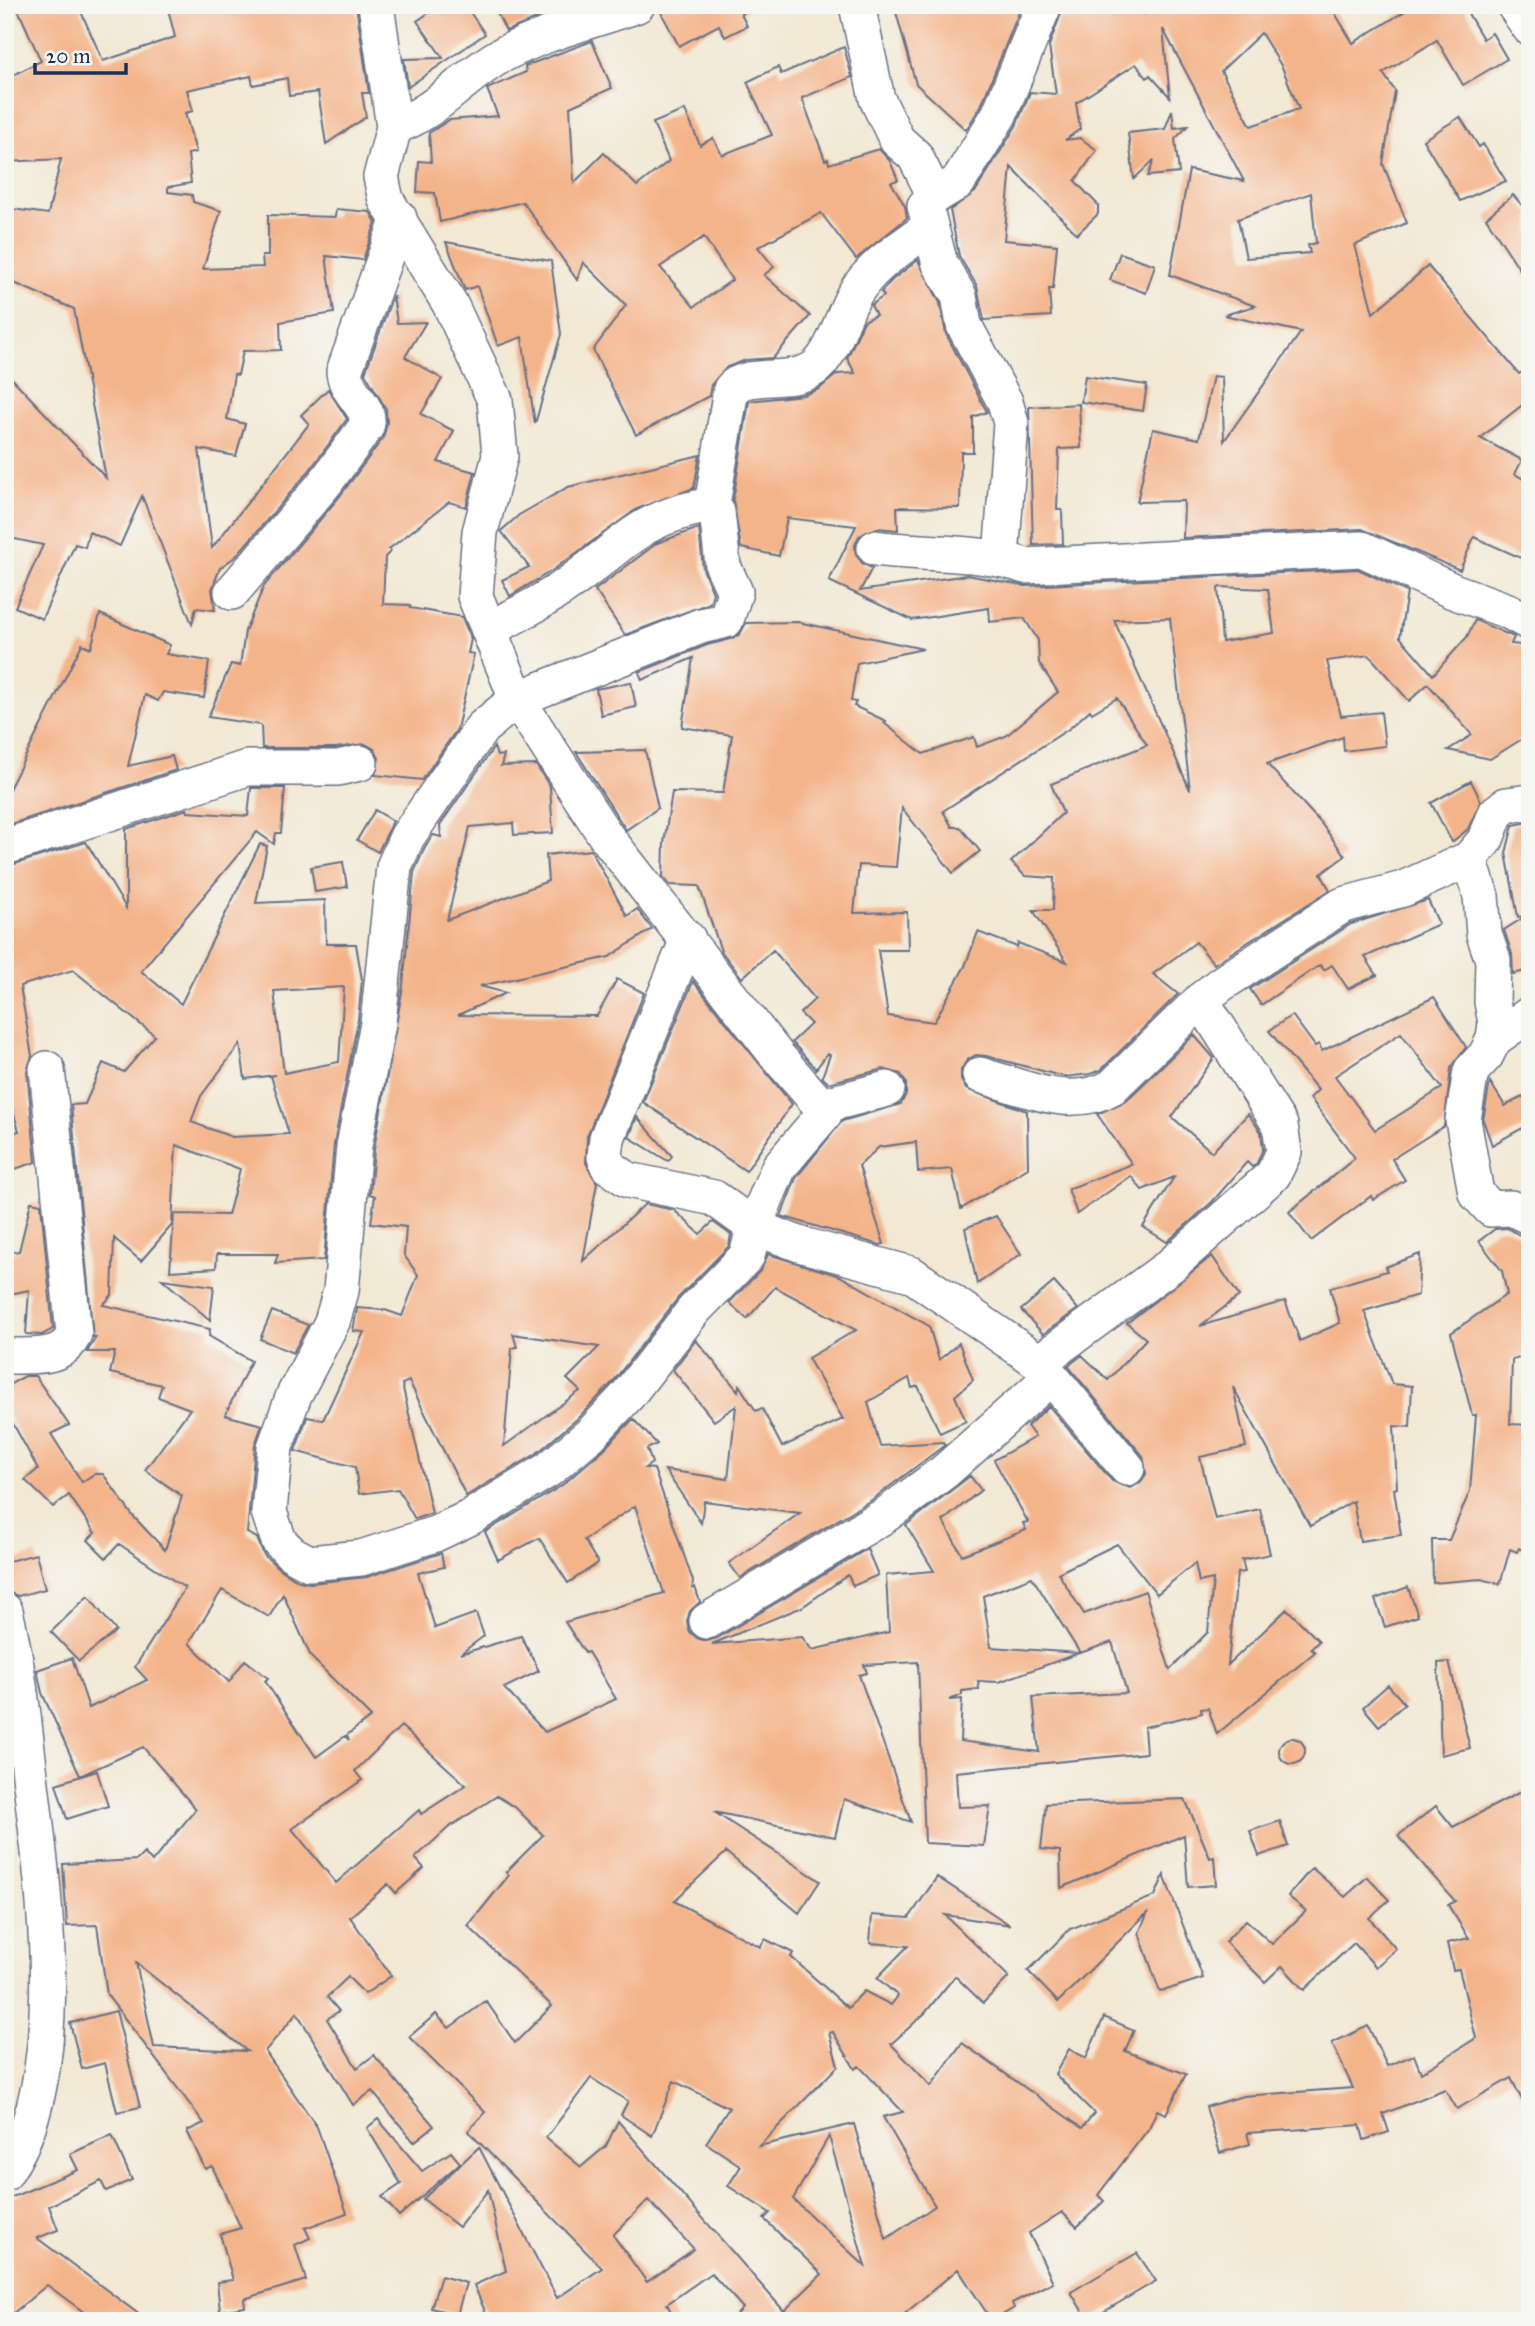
<svg xmlns="http://www.w3.org/2000/svg" width="1535" height="2326" viewBox="0 0 1535 2326" font-family="'IM FELL Great Primer',serif">
<style>
.building{fill:#f4b48a;fill-rule:evenodd}
.lines{fill:none;stroke-linecap:round;stroke-linejoin:round}
.minor-casing{stroke:#667087;stroke-width:38}
.minor{stroke:#fff;stroke-width:35}
</style>
<rect width="100%" height="100%" fill="#f6f6f2"/>
<filter id="ink" filterUnits="userSpaceOnUse"><feTurbulence type="fractalNoise" baseFrequency=".0143" numOctaves="2"/><feDisplacementMap in="SourceGraphic" scale="14" xChannelSelector="R" yChannelSelector="G"/><feConvolveMatrix kernelMatrix="1 2 1 2 8 2 1 2 1" color-interpolation-filters="sRGB"/></filter>
<filter id="wash" filterUnits="userSpaceOnUse"><feTurbulence type="fractalNoise" baseFrequency=".00686" numOctaves="4" result="noise"/><feDisplacementMap in="SourceGraphic" scale="28" xChannelSelector="R" yChannelSelector="G"/><feGaussianBlur stdDeviation="1.57" result="paint"/><feColorMatrix in="noise" values="0 0 0 0 0 0 0 0 0 0 0 0 0 0 0 0 0 1.4 0 .05"/><feComposite in="paint" operator="in"/></filter>
<g filter="url(#wash)">
<rect width="100%" height="100%" fill="#f2e8d3"/>
<g id="blocks">
<!-- building -->
<g class="building">
<path d="M16,5H78L103,61L175,37L167,5H356L369,93H362L366,117L326,144L318,92L289,96L287,78L253,85L251,76L187,90L193,111L185,113L196,152L188,154L191,183L168,187V192L192,195L193,202L221,211L203,269L263,267L262,256H268V215L335,217L336,209L370,212L376,222L363,260L326,256L334,313L280,322L281,350L243,351L238,375L234,374L227,419L245,424L236,456L199,449L212,548L309,424L301,415L328,389L347,419L309,471L236,556L220,568L212,589L215,610L196,608L192,624L142,496L120,546L89,532L85,547L75,544L42,619L15,607L43,545L5,537V371L106,478L74,309L5,279V208L48,214L61,159L5,162V79L41,61Z"/>
<path d="M440,5H465L485,34L408,87L404,59L443,58L417,21Z"/>
<path d="M493,5H572L506,31Z"/>
<path d="M657,5H757L741,14L747,26L725,37L719,25L679,46Z"/>
<path d="M894,5H1022L981,106L966,130L916,84Z"/>
<path d="M1064,5H1135L1144,14L1152,9L1150,5H1330L1353,43L1415,5H1463L1483,39L1492,33L1507,59L1463,85L1437,40L1383,73L1395,91L1383,164L1407,223L1355,245L1373,313L1428,266L1519,374L1530,367V399L1480,438L1522,460L1515,474L1530,483V562L1474,537L1460,570L1362,529L1183,538L1184,501L1137,502L1153,429L1199,439L1213,376L1222,377L1224,441L1301,332L1224,315L1255,306L1170,275L1189,170L1244,181L1163,29L1170,97L1150,75L1147,78L1136,64L1076,103L1080,129L1065,140L1080,138L1097,150L1075,181L1098,205V214L1077,234L1011,167L1004,240L1057,245L1053,289H1049L1051,316L984,320L977,286L959,256L950,210L975,192L1016,126L1030,92L1056,94L1049,46ZM1261,33L1282,67L1299,109L1251,126L1221,71ZM1311,193L1316,243L1308,245L1310,253L1246,258L1238,219Z"/>
<path d="M592,41L612,88L570,107L574,183L604,153L637,186L669,161L653,123L685,110L700,145L713,138L722,155L772,135L747,82L778,67L781,74L844,47L852,77L802,98L825,160L828,159L829,164L879,149L890,161L898,180L891,182L905,206L907,218L856,259L821,213L758,247L774,267L764,275L810,316L773,358L746,360L727,367L711,385L709,396L636,435L593,350L626,305L583,262L577,280L523,202L440,222L435,193L417,192L419,161L431,162L429,133L449,120L498,116L487,89L526,72L525,66ZM704,237L732,280L694,307L660,267Z"/>
<path d="M1172,110L1174,128L1188,126L1175,139L1179,173L1148,176L1154,160L1134,179L1128,133L1165,129Z"/>
<path d="M1460,117L1479,147L1483,144L1506,181L1460,201L1423,140Z"/>
<path d="M1513,195L1530,214V285L1486,218Z"/>
<path d="M446,242L551,261L561,334L535,424L522,337L498,346L477,286L465,290Z"/>
<path d="M1120,253L1155,265L1146,293L1110,280Z"/>
<path d="M918,260L940,303L946,334L987,412L973,417V452H961L960,508L897,507L898,530L877,528L859,536L855,545L856,555L863,564L872,568L860,591L967,575L1026,586L1358,569L1407,592L1400,637L1433,675L1467,637L1475,620L1514,637L1511,644L1530,646V734L1490,759L1448,750L1472,735L1428,684L1409,701L1369,655L1327,661L1341,716L1381,712L1385,746L1344,751L1343,737L1267,764L1320,822L1345,856L1321,874L1330,890L1214,964L1196,942L1153,974L1178,994L1101,1070L1090,1074L1065,1077L986,1056L976,1055L967,1060L961,1070V1080L966,1089L1027,1111L1028,1168L961,1209L952,1169L918,1172L916,1142L879,1147L859,1166L884,1244L880,1245L781,1216L796,1178L842,1121L901,1104L906,1094V1083L901,1074L883,1069L828,1083L822,1077L830,1055L827,1054L816,1069L792,1042L811,1024L800,1013L815,999L773,950L742,978L721,951L699,886L670,885L663,877L664,843L672,792L723,793L732,735L682,727L693,658L642,680L639,672L707,645L731,639L740,634L746,623L798,622L923,649L857,663L851,701L856,702L854,706L886,721L884,723L923,754L974,737L977,747L1006,736L1058,692L1039,663L1038,640L1024,618L990,622L989,608L912,620L829,581L856,526L787,518L779,556L741,548L733,500L749,401L803,395L819,389L837,374L855,373L847,358L864,321L876,315L871,305L884,296L881,292L892,280ZM1218,587L1268,589L1274,633L1222,642ZM1170,618L1190,790L1114,620ZM1117,698L1147,745L1051,784L1063,813L1011,862L1025,876L1054,878L1053,910H1033L1067,962L1018,943L1017,947L978,932L965,966L934,1022L888,1016L878,950H908L907,912L854,913L859,865L896,867L902,808L953,873L980,851L960,827H952L943,811L1070,728L1090,710L1092,713Z"/>
<path d="M393,295L397,323L426,322L405,357L442,379L421,414L454,431L438,462L475,472L466,507L449,502L389,549L391,551L385,557L383,604L410,605V608L462,617L471,639L468,653L474,654L457,729L422,780L375,775L379,758L374,749L365,744L336,748H262L261,725L208,717L231,664L240,666L245,631L264,586L340,496L383,438L387,423L386,409L365,373Z"/>
<path d="M1085,376L1147,385L1143,411L1081,402Z"/>
<path d="M1079,404L1081,448L1059,449L1057,510H1062L1063,544L1033,545L1029,407Z"/>
<path d="M700,455L694,488L637,509L553,570L510,596L502,580L529,567L501,531L519,515L568,487Z"/>
<path d="M699,528L703,569L713,593L710,603L625,635L595,590L657,543Z"/>
<path d="M100,614L170,645L166,654L209,661L204,698L163,692L158,701L145,695L128,766L172,756L176,770L5,826V797L82,644L91,648Z"/>
<path d="M631,682L636,707L601,715L596,689Z"/>
<path d="M494,747L497,756L504,755L501,766L536,765L550,787L553,833L514,835L513,823L470,827L447,920L548,881L546,855L591,850L627,916L637,909L652,929L609,957L480,986L506,993L458,1015L597,1016L617,979L644,993L587,1136L586,1163L597,1183L583,1261L645,1204L674,1210L700,1234L713,1222L731,1235L729,1246L678,1298L612,1383L577,1419L536,1454L466,1496L409,1381L402,1384L432,1513L415,1519L398,1489L359,1494L355,1467L295,1451L307,1417L323,1420L364,1332L353,1331L357,1308L385,1310L402,1316L418,1275L404,1255L406,1227L371,1223L375,1196L370,1194L374,1149L403,986L414,872L425,847L433,835L441,837L440,825ZM513,1334L599,1347L567,1379L580,1391L504,1446L512,1348L517,1347Z"/>
<path d="M645,750L658,808L626,830L576,752Z"/>
<path d="M1471,781L1481,801L1468,829L1452,842L1431,803Z"/>
<path d="M251,788H285L281,833H276L274,844L257,832L141,971L181,1004L260,844L267,846L256,903L325,900L326,944H356L362,980L358,1020L334,1144L324,1260L275,1263L278,1254H217L216,1268L170,1271L174,1214L228,1215L240,1169L176,1145L172,1225L141,1261L114,1238L112,1295L103,1305L210,1329L209,1336L251,1361L225,1415L262,1425L255,1445L247,1533L257,1538L264,1555L277,1567L299,1581L311,1583L367,1577L441,1553L444,1567L418,1573L435,1628L476,1613L484,1636L460,1654L521,1636L539,1671L504,1688L545,1732L616,1699L588,1652L585,1653L565,1622L664,1593L635,1506L584,1540L598,1563L568,1583L539,1538L498,1560L485,1532L561,1486L604,1449L633,1419L657,1444L647,1449L652,1463L645,1468L654,1469L693,1581L692,1589L695,1587L700,1602L690,1611L687,1621L689,1631L697,1638L707,1641L717,1638L867,1549L878,1575L853,1586L848,1575L802,1607L712,1644L802,1637L812,1650L889,1632L886,1575L934,1571L906,1525L970,1476L981,1490L943,1521L962,1555L1026,1530L1023,1523L1028,1522L994,1460L1035,1437L1027,1426L1049,1406L1112,1481L1130,1488L1140,1483L1146,1474L1143,1456L1068,1366L1082,1355L1108,1380L1146,1339L1127,1323L1212,1256L1239,1296L1200,1326L1285,1301L1300,1341L1340,1323L1330,1288L1387,1271L1385,1267L1420,1254L1418,1295L1364,1311L1392,1384L1412,1386L1410,1427L1394,1426L1397,1488L1394,1489L1401,1535L1360,1541L1353,1501L1310,1526L1233,1387L1246,1447L1200,1457L1215,1519L1260,1509L1270,1554L1242,1560L1245,1572L1237,1573L1228,1665L1287,1609L1319,1641L1311,1649L1315,1652L1217,1734L1208,1708L1201,1709L1202,1713L1144,1727L1146,1753L956,1772L958,1807L990,1806L984,1846L925,1843L918,1662L864,1665L867,1673L859,1675L911,1822L844,1799L835,1837L714,1812L820,1881L799,1913L726,1852L674,1901L760,1947L765,1939L793,1953L791,1957L848,2008L864,1991L891,2005L898,1996L877,1978L908,1946L870,1943L872,1915L909,1918L937,1877L1010,1925L945,1915L1009,1977L983,2003L955,1976L925,2013L891,2044L931,2086L962,2043L1082,2128L1094,2113L1055,2074L1069,2049L1086,2058L1104,2017L1134,2030L1125,2051L1186,2074L1166,2114L1157,2110L1149,2128L1098,2195L1104,2201L1077,2227L1062,2212L1029,2233L1053,2282L1012,2303L1014,2308L992,2321L958,2269L896,2321H731L743,2308L711,2273L667,2304L676,2321H489L474,2285L506,2271L488,2190L459,2227L423,2199L479,2147L557,2298L602,2268L468,2131L485,2112L409,2037L436,2014L449,2028L486,2001L515,2043L552,2006L468,1926L509,1875L506,1872L543,1835L516,1808L497,1796L448,1828L415,1858L424,1868L396,1893L388,1884L350,1917L391,1976L365,1994L348,1977L327,1997L339,2011L327,2019L357,2068L374,2055L434,2126L414,2142L372,2091L353,2105L297,2013L265,2051L317,2127L347,2213L305,2228L310,2238L295,2245L306,2280L244,2299L245,2307L220,2311L217,2282L233,2280L220,2234L241,2228L212,2166L205,2169L187,2131L204,2123L107,1995L97,1925L67,1926L63,1864L137,1860L144,1853L152,1862L196,1809L143,1747L80,1776L42,1693L37,1670L72,1658L89,1708L147,1680L135,1667L185,1588L119,1544L106,1558L88,1540L95,1533L69,1495L53,1507L25,1480L38,1469L5,1409V1387L25,1376H35L69,1425L51,1434L82,1482L94,1474H103L133,1516L165,1550L182,1496L145,1470L190,1409L158,1397L162,1385L110,1373L115,1352H87L96,1337H93L71,1105L85,1104L103,1063L124,1072L155,1036L73,970L20,986L32,1056L27,1071L36,1162L12,1170L5,1151V1135L19,1131L5,1084V867L86,842L126,908V829L187,809L188,812L248,816ZM344,987L339,1062L284,1073L274,991ZM240,1044L245,1079L275,1075L271,1076L289,1134L232,1137L191,1122L201,1096ZM1117,1544L1157,1594L1195,1563L1199,1582L1213,1579L1208,1632L1170,1670L1145,1591L1084,1614L1058,1573ZM1032,1577L1080,1653L1112,1642L1127,1693L1033,1697L1039,1752L960,1741L962,1699L949,1700L962,1695V1691L979,1689L978,1681L999,1682L1079,1653L991,1647L983,1596ZM222,1590L269,1617L283,1594L311,1657L371,1717L347,1735L349,1740L345,1736L316,1757L265,1681L268,1678L245,1660L229,1682L189,1643ZM401,1726L466,1785L421,1814L419,1810L336,1883L292,1829L362,1780L355,1771ZM136,1963L247,2051L154,2047ZM833,2032L855,2069L859,2066L903,2112L883,2117L935,2206L886,2239L854,2124L759,2146L838,2066L829,2033ZM591,2078L628,2101L621,2115L652,2136L674,2081L729,2108L706,2143L741,2166L728,2186L770,2213L764,2219L822,2274L784,2311L618,2121L606,2146L581,2167L546,2138ZM829,2136L865,2266L793,2199ZM648,2200L694,2249L647,2282L613,2235Z"/>
<path d="M375,810L393,821L378,852L357,840Z"/>
<path d="M1530,822V970L1513,974L1512,954L1504,930L1526,916L1518,917L1506,853L1513,825Z"/>
<path d="M343,862L347,887L315,892L311,867Z"/>
<path d="M1428,900L1439,924L1365,957L1377,975L1348,989L1332,965L1324,970L1320,965L1261,1005L1250,989L1351,924Z"/>
<path d="M693,981L792,1104L746,1171L643,1102Z"/>
<path d="M1434,997L1466,1047L1451,1068L1444,1126L1392,1159L1405,1180L1373,1200L1371,1196L1311,1241L1289,1212L1355,1158L1310,1098L1318,1090L1269,1031L1292,1015L1315,1046L1319,1044L1322,1051ZM1401,1033L1442,1088L1375,1130L1335,1076Z"/>
<path d="M1194,1035L1214,1058L1172,1117L1212,1152L1248,1114L1261,1132L1263,1149L1257,1163L1252,1167L1247,1162L1212,1202L1167,1242L1143,1227L1174,1177L1142,1190L1131,1176L1077,1214L1068,1189L1132,1164L1097,1114L1126,1101Z"/>
<path d="M1490,1082L1505,1106L1530,1093V1124L1492,1145L1483,1120Z"/>
<path d="M637,1117L672,1156L668,1161L629,1137Z"/>
<path d="M31,1202L41,1204L53,1329L42,1335L26,1334L29,1290L5,1295V1253L19,1251Z"/>
<path d="M996,1216L1021,1254L977,1284L965,1228Z"/>
<path d="M1507,1228L1530,1241V1355L1512,1360L1510,1424L1530,1425V1554L1519,1548L1517,1552L1510,1549L1500,1584L1481,1579L1433,1583L1432,1540H1449L1470,1491L1476,1415H1472L1451,1333L1507,1294L1502,1271L1479,1241L1495,1229Z"/>
<path d="M768,1254L840,1276L929,1326L939,1360L959,1343L973,1380L955,1396L966,1421L940,1433L918,1386L912,1388L909,1378L868,1402L880,1446L943,1442L945,1445L873,1499L740,1578L729,1563L800,1513L704,1501L701,1523L665,1470L728,1479L736,1406L714,1421L673,1370L696,1340L738,1391L739,1385L756,1411L762,1408L782,1447L843,1419L808,1358L856,1330L775,1287L747,1319L729,1303L761,1270Z"/>
<path d="M162,1279L214,1286L210,1320Z"/>
<path d="M1054,1282L1078,1309L1043,1334L1021,1310Z"/>
<path d="M272,1311L308,1325L293,1353L260,1339Z"/>
<path d="M36,1554L45,1589L18,1596L7,1592L5,1562Z"/>
<path d="M1408,1587L1418,1616L1385,1627L1375,1599Z"/>
<path d="M88,1596L116,1631L79,1661L51,1632Z"/>
<path d="M1449,1662L1470,1748L1441,1755L1438,1663Z"/>
<path d="M1388,1685L1405,1704L1379,1726L1363,1707Z"/>
<circle cx="1292" cy="1751" r="13"/>
<path d="M97,1771L108,1806L67,1819L56,1784Z"/>
<path d="M1530,1787V2116L1511,2078L1457,2109L1445,2089L1383,2114L1389,2132L1364,2140L1360,2125L1247,2133L1250,2144L1220,2153L1206,2107L1243,2096L1353,2088L1332,2043L1368,2026L1387,2066L1414,2055L1421,2073L1476,2038L1459,1969L1453,1970L1447,1943L1469,1938L1448,1905L1455,1901L1398,1836L1436,1806L1453,1827Z"/>
<path d="M1185,1799L1210,1858L1214,1857L1216,1885L1188,1887L1184,1835L1061,1888L1060,1851L1041,1849L1046,1804Z"/>
<path d="M1280,1821L1288,1846L1259,1856L1250,1831Z"/>
<path d="M1312,1868L1345,1897L1367,1877L1389,1900L1369,1918L1396,1949L1376,1967L1354,1943L1304,1990L1282,1966L1265,1982L1225,1942L1246,1920L1272,1944L1306,1911L1288,1896Z"/>
<path d="M1164,1875L1203,1978L1160,1992L1139,1933L1148,1912L1058,2002L1028,1971L1070,1929L1155,1896Z"/>
<path d="M116,2011L140,2107L117,2112L105,2063L82,2069L70,2023Z"/>
<path d="M378,2119L422,2171L451,2152L460,2163L399,2216L382,2197L401,2184L367,2128Z"/>
<path d="M112,2135L132,2180L106,2191L101,2181L49,2206L58,2230L37,2238L148,2321H96L47,2285L5,2320V2200L78,2170L70,2154Z"/>
<path d="M1137,2253L1156,2281L1088,2321L1071,2292Z"/>
<path d="M441,2276L466,2283L457,2315L431,2308Z"/>
</g>
</g>
</g>
<g filter="url(#ink)">
<use href="#blocks" fill-opacity="0" stroke="#667087" stroke-width="2"/>
<g class="lines">
<defs>
<g id="minor">
<path d="M376,5L394,127L381,177L386,200L450,304L495,400L500,456L480,532L475,596L517,699L605,835L778,1057L821,1106L824,1114L779,1167L754,1227L747,1256L694,1310L627,1396L591,1434L548,1470L469,1518L435,1534L361,1558L309,1563L291,1553L279,1541L269,1512L275,1447L294,1395L332,1322L341,1291L354,1146L378,1023L394,867L407,837L482,728L517,699L701,626L726,620L735,592L723,566L717,512L712,505L731,389C747,370 796,386 817,366C835,349 842,316 854,295C871,265 903,247 930,227"/>
<path d="M857,5L877,99L897,140L915,156L935,196L925,206L940,264L959,296L964,325L1005,402L1011,423L1001,557"/>
<path d="M1514,5L1530,28"/>
<path d="M394,127C440,110 460,79 500,56C542,33 592,21 637,5"/>
<path d="M935,196L958,182L999,115L1044,5"/>
<path d="M875,548C923,555 982,550 1025,566L1362,549L1453,591L1508,611L1530,623"/>
<path d="M232,592L325,483L366,427C373,407 347,396 344,372L399,218"/>
<path d="M489,630C514,616 541,603 564,587C623,547 636,517 712,505"/>
<path d="M5,847L247,768H338L360,763"/>
<path d="M1469,859L1481,896L1484,934L1493,960L1492,1002L1496,1022L1494,1039L1486,1055L1471,1071L1463,1120L1476,1193L1491,1209L1511,1208L1530,1217"/>
<path d="M688,939L607,1138L605,1157L608,1166L628,1180L714,1198L754,1227L799,1244L911,1274L1039,1362L1127,1468"/>
<path d="M1494,1039L1530,1014"/>
<path d="M980,1075C1023,1087 1070,1111 1112,1087L1201,1000L1221,984L1343,905L1403,889L1469,859L1486,839L1496,813L1506,805L1530,802"/>
<path d="M821,1106L887,1089"/>
<path d="M5,1356C30,1355 63,1361 74,1334L47,1069"/>
<path d="M1039,1362L1170,1266L1273,1175L1284,1152L1280,1125L1201,1000"/>
<path d="M5,1611C19,1668 24,1725 31,1784C44,1893 71,2078 5,2173"/>
<path d="M707,1621L884,1516L944,1472L1050,1378"/>
</g>
</defs>
<!-- minor casing -->
<use href="#minor" class="minor-casing"/>
<!-- minor -->
<use href="#minor" class="minor"/>
</g>
</g>
<!-- margin -->
<rect width="1535" height="2326" fill="none" stroke="#f6f6f2" stroke-width="28"/>
<!-- scale -->
<path d="M35 63v10h91v-10" fill="none" stroke="#1b2f5e" stroke-width="3.5"/>
<text x="46" y="63" font-size="21" fill="#1b2f5e" stroke="#f6f6f2" stroke-width="5" paint-order="stroke">20 m</text>
</svg>
